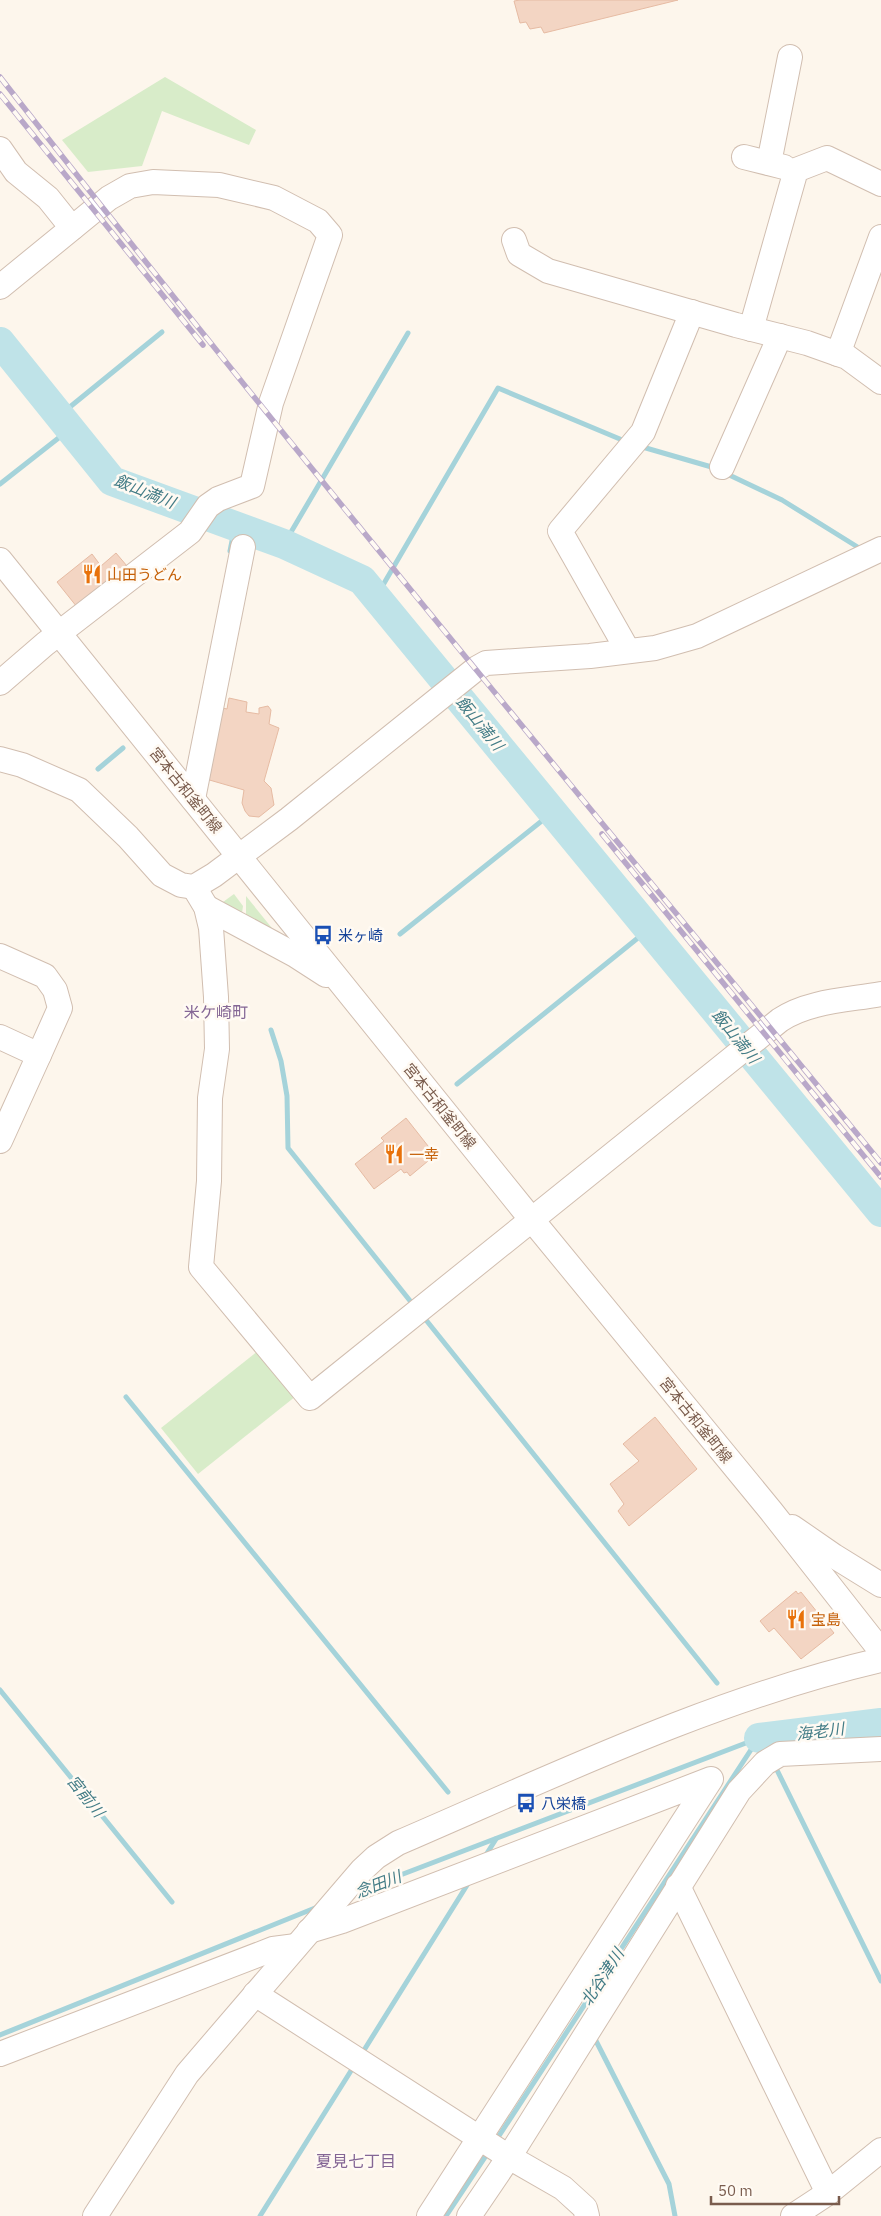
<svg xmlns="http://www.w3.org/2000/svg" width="881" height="2216" viewBox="0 0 881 2216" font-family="'IBM Plex Sans','Noto Sans JP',sans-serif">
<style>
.green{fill:#d8ecc9}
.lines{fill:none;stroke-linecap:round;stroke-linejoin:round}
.stream{stroke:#a5d3da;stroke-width:5}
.river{stroke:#bfe3e8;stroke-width:30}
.building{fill:#f3d5c3;stroke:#e6bba3}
.minor-casing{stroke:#d1beb0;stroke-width:26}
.minor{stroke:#fff;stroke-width:24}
.rail-casing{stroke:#b9a8c9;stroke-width:5.5}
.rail{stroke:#fffaf3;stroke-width:4;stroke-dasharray:11;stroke-linecap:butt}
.labels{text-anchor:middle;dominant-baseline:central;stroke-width:5;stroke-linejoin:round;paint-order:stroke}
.food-label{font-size:15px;fill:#c56008;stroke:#fffaf3;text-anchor:start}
.street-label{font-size:15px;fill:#7a5c4d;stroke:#fffaf3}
.transit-label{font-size:15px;fill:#164399;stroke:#fffaf3;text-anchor:start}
.water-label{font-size:16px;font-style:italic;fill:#437c86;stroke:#fffaf3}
.neighbourhood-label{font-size:16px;fill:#846695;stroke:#fffaf3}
</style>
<rect width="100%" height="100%" fill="#fdf6ec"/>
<!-- green -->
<g class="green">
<path d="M165,77L256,130L249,145L162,111L142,166L88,172L62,140Z"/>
<path d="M234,894L243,906L242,913L223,902Z"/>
<path d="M246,896L280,938L246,920Z"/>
<path d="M259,1350L296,1396L198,1474L161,1428Z"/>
</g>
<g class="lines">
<!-- stream -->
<g class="stream">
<path d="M60,415L162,332"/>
<path d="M639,446L715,468"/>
<path d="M725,473L782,500L864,551"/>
<path d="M0,484L70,429"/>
<path d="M284,544L408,333"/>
<path d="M230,551L235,526"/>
<path d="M376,597L498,388L627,442"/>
<path d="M98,769L123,748"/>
<path d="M400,934L553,812"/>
<path d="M271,1030L281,1061L287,1096L288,1148L415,1307"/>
<path d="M457,1084L649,929"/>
<path d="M422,1315L717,1683"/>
<path d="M126,1397L448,1792"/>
<path d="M0,1690L172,1902"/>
<path d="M762,1738L770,1754"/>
<path d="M774,1764L881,1981"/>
<path d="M484,1858L496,1839"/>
<path d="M356,1892L759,1738"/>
<path d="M0,2035L320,1906"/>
<path d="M593,2035L669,2184L675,2216"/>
<path d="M361,2055L469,1882"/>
<path d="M495,2142L758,1739"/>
<path d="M260,2216L354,2066"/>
<path d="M446,2216L489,2151"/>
</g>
<!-- river -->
<g class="river">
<path d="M0,342L112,481L284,544L362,580L881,1212"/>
<path d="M759,1738L881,1723"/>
</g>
</g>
<!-- building -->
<g class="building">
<path d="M520,0H678L544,33L541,27L530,29L526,22L520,23L514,1Z"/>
<path d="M116,553L127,566L77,607L57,582L92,554L101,566Z"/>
<path d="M229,698L247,702L246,712L259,714V708L268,706L271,710L269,724L279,728L264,781L271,788L274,805L259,817L249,816L245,811L242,803L244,790L206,779L218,707L227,709Z"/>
<path d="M406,1118L432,1151L425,1157L428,1161L410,1176L407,1172L404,1173L401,1169L374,1189L355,1164L384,1141L381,1138Z"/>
<path d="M655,1417L697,1469L629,1526L618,1511L624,1504L610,1484L639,1461L623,1444Z"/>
<path d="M796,1591L798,1594L801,1592L834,1633L801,1659L774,1628L769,1632L760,1621Z"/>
</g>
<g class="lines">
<defs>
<g id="minor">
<path d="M0,149L16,172L48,198L72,228"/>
<path d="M744,157L784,167"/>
<path d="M769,163L790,57"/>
<path d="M514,240L519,254L548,271L736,325L807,343L838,354L847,357L881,382"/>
<path d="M0,287L109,198L130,186L153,182L219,185L274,198L318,221L330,235L271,403L252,486L218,499L208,506L190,532L45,644L0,683"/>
<path d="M751,329L796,170L827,158L881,184"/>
<path d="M838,354L881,237"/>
<path d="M722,467L780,336"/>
<path d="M0,560L523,1209L771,1511L881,1651"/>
<path d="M628,651L560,531L643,432L692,312"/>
<path d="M0,759L22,765L79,790L128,837L162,875L181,885L194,887L214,875L289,819L477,668L486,663L590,656L655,648L697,636L881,549"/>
<path d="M193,799L243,547"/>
<path d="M194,887L206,907L211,928L216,997L217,1049L210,1098L209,1181L201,1267L310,1398L780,1020C808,1001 848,1000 881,994"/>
<path d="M206,907L295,955L326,975"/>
<path d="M0,956L45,976L55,990L60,1008L39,1055"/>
<path d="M0,1037L39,1055L0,1141"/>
<path d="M792,1527L834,1556L881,1585"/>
<path d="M678,1886L828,2193"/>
<path d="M309,1931L342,1921L711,1779L429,2216"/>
<path d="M255,1994L509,2157L563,2188L585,2208L587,2216"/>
<path d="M0,2054L273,1949L296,1946"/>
<path d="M95,2216L187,2074L362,1870L376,1857L398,1843C556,1775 713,1699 881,1660"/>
<path d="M469,2216L509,2157L739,1791L765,1763L780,1754L881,1749"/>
<path d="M793,2216L828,2193L881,2150"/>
</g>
</defs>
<!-- minor casing -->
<use href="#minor" class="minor-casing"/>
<!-- minor -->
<use href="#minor" class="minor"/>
<defs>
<g id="rail">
<path d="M0,77C287,445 586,802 881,1163"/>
<path d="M0,94L203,345"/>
<path d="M602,834L881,1177"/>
</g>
</defs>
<!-- rail casing -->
<use href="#rail" class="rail-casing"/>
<!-- rail -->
<use href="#rail" class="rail"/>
</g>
<!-- icons -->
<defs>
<symbol id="restaurant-bare" viewBox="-9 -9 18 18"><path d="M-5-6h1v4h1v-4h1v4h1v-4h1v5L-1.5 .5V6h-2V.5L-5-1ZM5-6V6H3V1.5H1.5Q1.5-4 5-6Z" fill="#e8710a" stroke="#fffaf3" stroke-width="2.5" paint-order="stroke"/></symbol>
<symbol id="bus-bare" viewBox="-9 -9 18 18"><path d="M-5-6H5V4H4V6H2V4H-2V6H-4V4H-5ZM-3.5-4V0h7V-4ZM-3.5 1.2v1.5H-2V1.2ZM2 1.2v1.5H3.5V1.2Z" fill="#1a4fb4" stroke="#fffaf3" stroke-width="2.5" paint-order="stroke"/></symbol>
</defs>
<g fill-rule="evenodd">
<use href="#restaurant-bare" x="78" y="560" width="28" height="28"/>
<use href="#bus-bare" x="309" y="921" width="28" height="28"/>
<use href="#restaurant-bare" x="380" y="1140" width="28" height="28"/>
<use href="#restaurant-bare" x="782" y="1605" width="28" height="28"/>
<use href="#bus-bare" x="512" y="1789" width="28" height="28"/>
</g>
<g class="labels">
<!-- food labels -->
<g class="food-label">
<text x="107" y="574">山田うどん</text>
<text x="409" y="1154">一幸</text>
<text x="811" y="1619">宝島</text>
</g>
<!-- street labels -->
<g class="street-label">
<text transform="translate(186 790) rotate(51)">宮本古和釜町線</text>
<text transform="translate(440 1106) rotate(51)">宮本古和釜町線</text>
<text transform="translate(696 1420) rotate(51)">宮本古和釜町線</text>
</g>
<!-- transit labels -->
<g class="transit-label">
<text x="338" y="935">米ヶ崎</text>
<text x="541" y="1803">八栄橋</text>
</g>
<!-- water labels -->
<g class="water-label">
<text transform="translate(145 491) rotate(22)">飯山満川</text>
<text transform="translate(480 723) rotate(51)">飯山満川</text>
<text transform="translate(736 1036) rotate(51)">飯山満川</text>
<text transform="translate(820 1731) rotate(-7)">海老川</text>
<text transform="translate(86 1796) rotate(51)">宮前川</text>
<text transform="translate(378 1884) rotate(-21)">念田川</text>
<text transform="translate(602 1977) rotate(-57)">北谷津川</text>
</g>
<!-- neighbourhood labels -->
<g class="neighbourhood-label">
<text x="216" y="1012">米ケ崎町</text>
<text x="356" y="2161">夏見七丁目</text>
</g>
</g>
<!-- scale -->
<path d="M711 2196v8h128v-8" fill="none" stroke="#7a5c4d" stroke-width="2.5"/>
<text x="718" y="2196" font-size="15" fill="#7a5c4d" stroke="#fffaf3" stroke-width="4" paint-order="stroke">50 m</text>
</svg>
